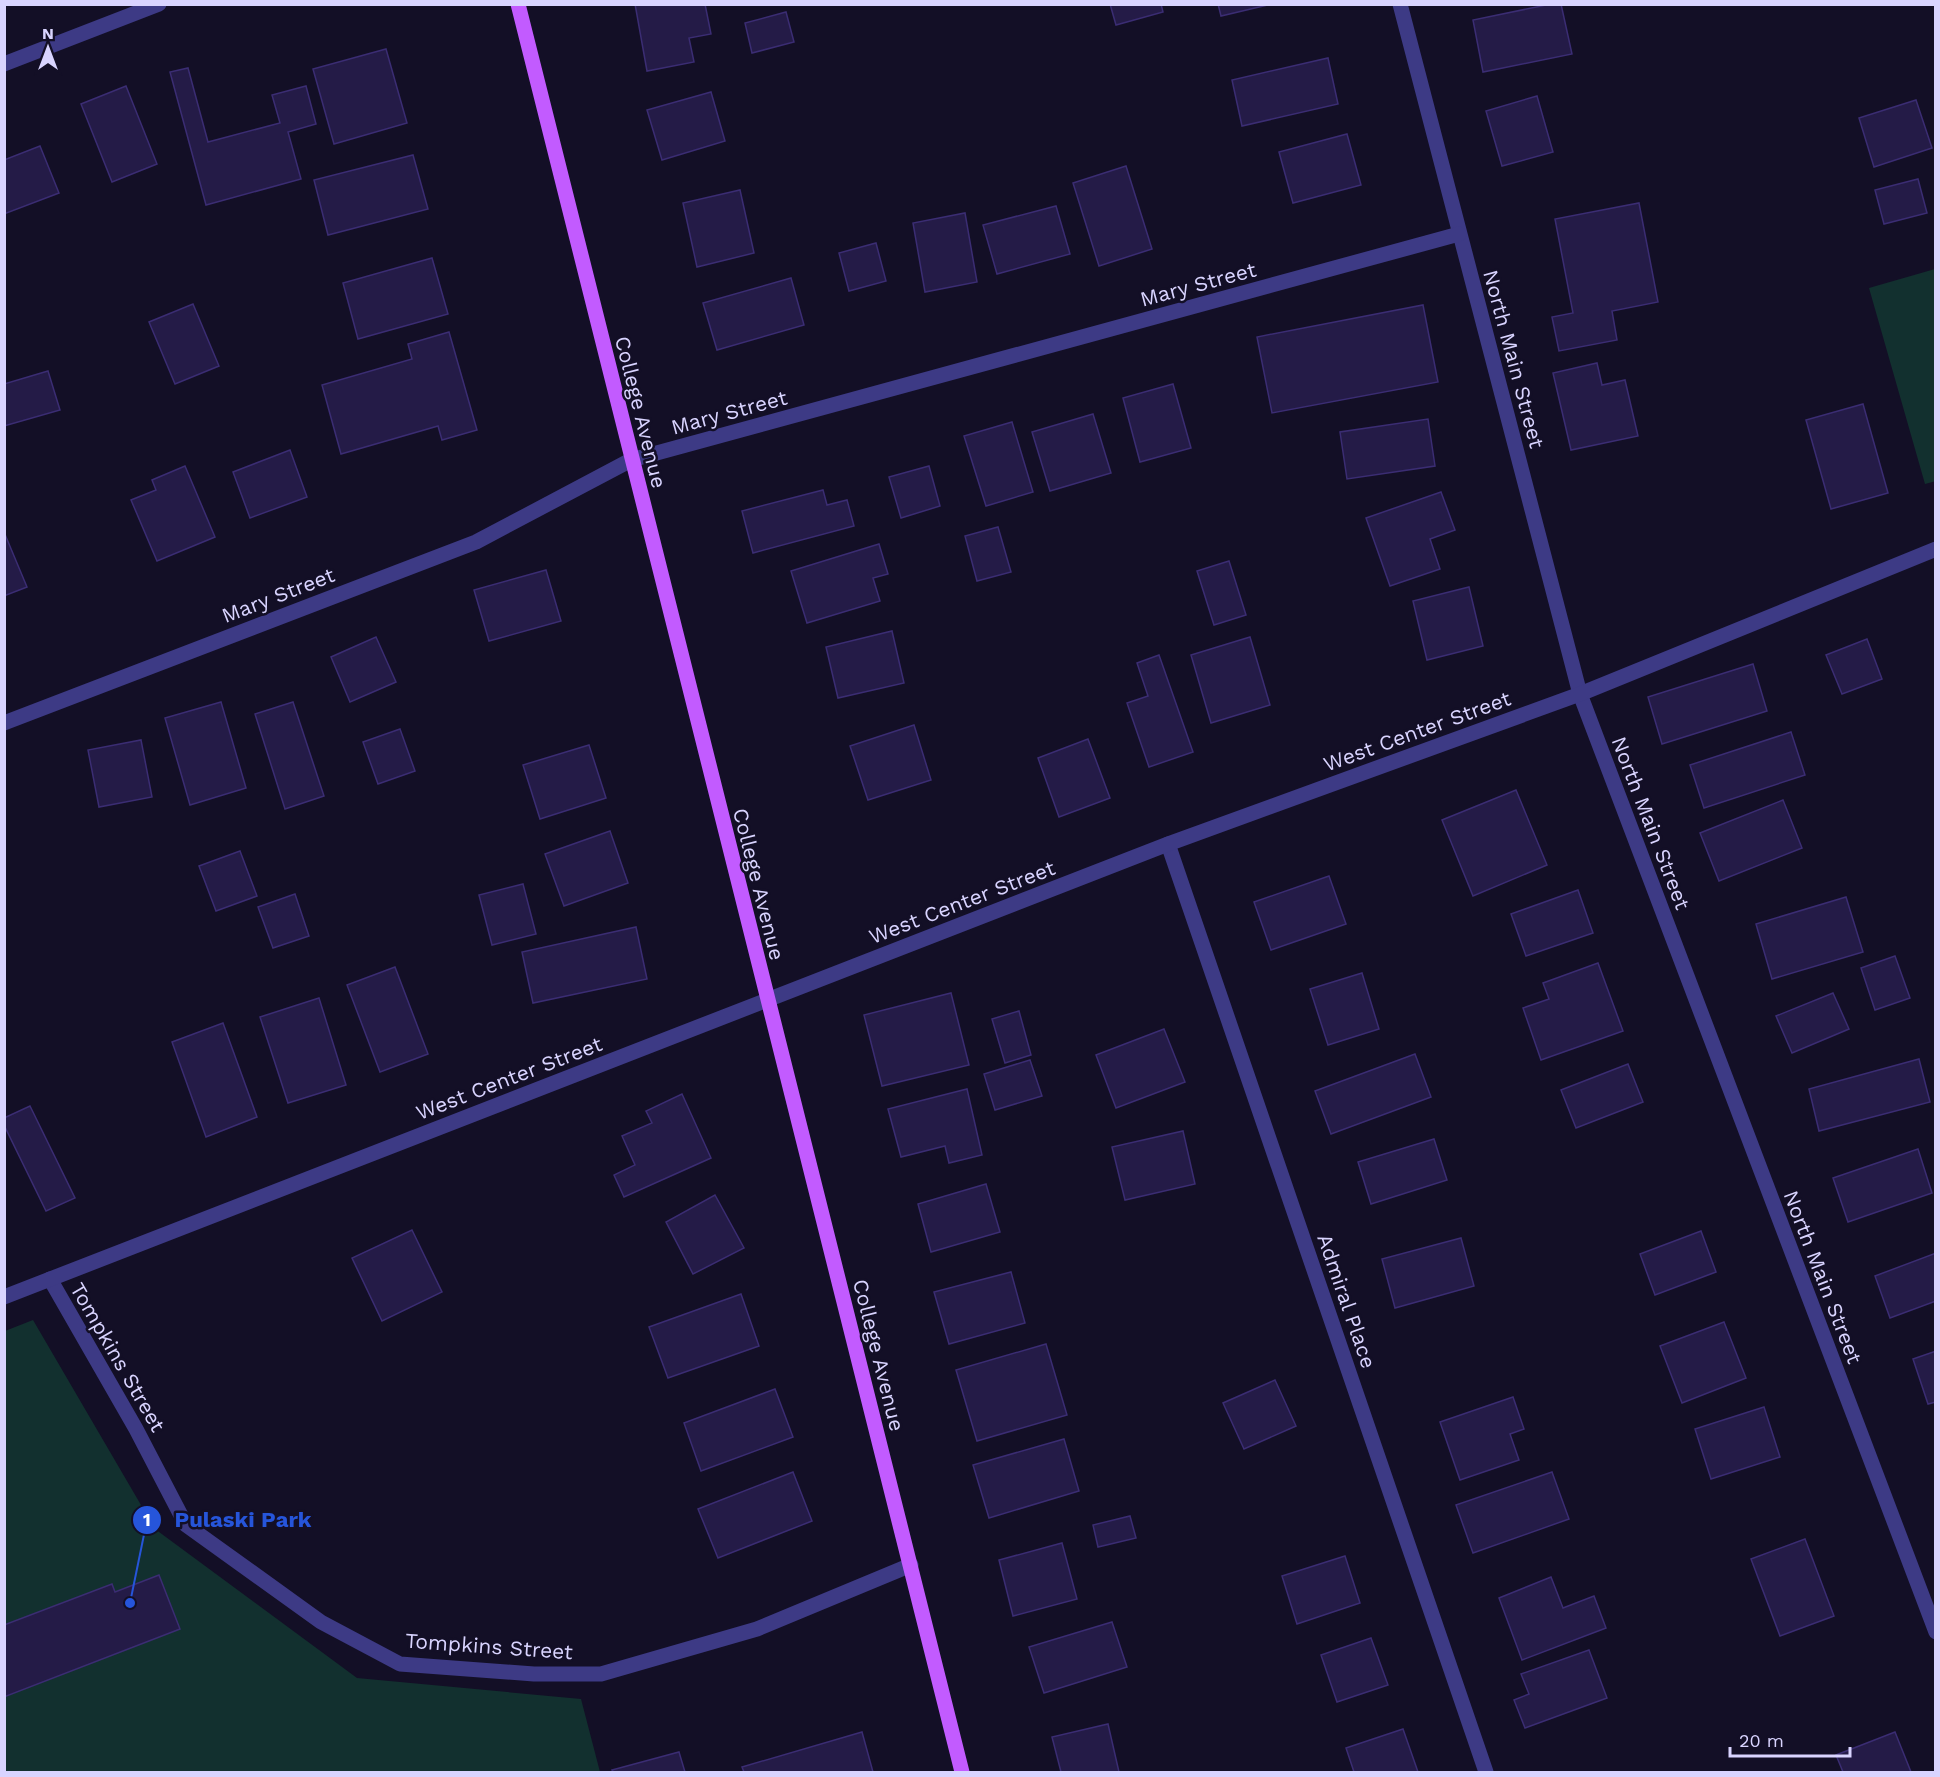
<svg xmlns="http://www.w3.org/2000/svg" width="1940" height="1777" viewBox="0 0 1940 1777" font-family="'Work Sans',sans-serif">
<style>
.green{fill:#12302f}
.building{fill:#241b47;stroke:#3b2d73;stroke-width:1.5}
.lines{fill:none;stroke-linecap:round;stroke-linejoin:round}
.minor{stroke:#3d3a85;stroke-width:15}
.major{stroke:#c25bff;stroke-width:15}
.labels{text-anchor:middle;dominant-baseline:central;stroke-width:5;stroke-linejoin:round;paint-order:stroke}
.street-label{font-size:21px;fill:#d9d4ff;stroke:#130f26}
.leader{fill:none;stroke:#2655da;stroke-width:2}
.callout-dot{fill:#2655da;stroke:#130f26;stroke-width:2}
.mark-label{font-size:18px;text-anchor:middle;font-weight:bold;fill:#fff}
.callout-label{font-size:22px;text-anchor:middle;font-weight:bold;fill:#2655da;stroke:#130f26;stroke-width:5;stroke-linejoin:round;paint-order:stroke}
</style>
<rect width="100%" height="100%" fill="#130f26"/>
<!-- green -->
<g class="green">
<path d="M1935,269L1936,481L1925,484L1869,288Z"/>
<path d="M33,1320L155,1529L357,1678L581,1699L600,1772H5V1331Z"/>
</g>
<!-- building -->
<g class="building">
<path d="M635,4H705L711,34L689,38L694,62L647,71Z"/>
<path d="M1110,4H1161L1163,12L1116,25Z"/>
<path d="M1218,4H1272L1221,16Z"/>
<path d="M1551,4H1561L1572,54L1483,72L1473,20Z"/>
<path d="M786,12L794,42L752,53L745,23Z"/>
<path d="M386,49L407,123L334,144L313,69Z"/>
<path d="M1328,58L1338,104L1242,126L1232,80Z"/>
<path d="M188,68L208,142L280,123L272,95L306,86L316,124L288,132L301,179L206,205L170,72Z"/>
<path d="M126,86L157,164L112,182L81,104Z"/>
<path d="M711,92L725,141L662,160L647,110Z"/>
<path d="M1537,96L1553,152L1502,166L1486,111Z"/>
<path d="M1916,100L1932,148L1874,167L1859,118Z"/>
<path d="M1347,134L1361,185L1293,203L1279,152Z"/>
<path d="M40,146L59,193L4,214V160Z"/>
<path d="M413,155L428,209L328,235L314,180Z"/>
<path d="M1126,166L1152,249L1099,266L1073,183Z"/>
<path d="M1918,179L1927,213L1884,224L1875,190Z"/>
<path d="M740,190L754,253L697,267L683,203Z"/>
<path d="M1639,203L1658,302L1612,311L1617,340L1559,351L1552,317L1573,313L1555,219Z"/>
<path d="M1056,206L1070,254L997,274L983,225Z"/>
<path d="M965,213L977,282L925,292L913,223Z"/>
<path d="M876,243L886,281L849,291L839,253Z"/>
<path d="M432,258L448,314L358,339L343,283Z"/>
<path d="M791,278L804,325L717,350L703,303Z"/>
<path d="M193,304L219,366L175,384L149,322Z"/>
<path d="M1423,305L1438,382L1272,413L1257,337Z"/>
<path d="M449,332L477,430L442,440L438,426L341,454L322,385L412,359L408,344Z"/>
<path d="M1597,363L1602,385L1625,380L1638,436L1571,450L1553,373Z"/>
<path d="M48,371L60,410L4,426V384Z"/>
<path d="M1173,384L1191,448L1140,462L1123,398Z"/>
<path d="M1863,404L1888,493L1831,509L1806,420Z"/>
<path d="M1093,414L1111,473L1050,491L1032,432Z"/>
<path d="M1428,419L1435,466L1347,479L1340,432Z"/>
<path d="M1012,422L1033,492L986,506L964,436Z"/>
<path d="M290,450L307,497L250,518L233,472Z"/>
<path d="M185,466L215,537L157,561L131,500L156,490L152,480Z"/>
<path d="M929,466L940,506L901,518L889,477Z"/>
<path d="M823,490L827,505L847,500L854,526L753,553L742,511Z"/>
<path d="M1441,492L1455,530L1430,539L1440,569L1390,586L1366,518Z"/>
<path d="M998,527L1011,572L977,581L965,536Z"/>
<path d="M4,532L27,587L4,596Z"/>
<path d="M879,544L888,574L873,578L880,601L807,623L791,571Z"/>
<path d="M1229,561L1246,615L1214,625L1197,571Z"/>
<path d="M546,570L561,621L489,641L474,590Z"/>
<path d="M1469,587L1483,646L1427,660L1413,601Z"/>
<path d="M892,631L904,683L838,698L826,647Z"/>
<path d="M376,637L396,682L350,702L331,657Z"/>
<path d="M1250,637L1270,705L1211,723L1191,655Z"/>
<path d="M1867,639L1882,679L1842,694L1826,655Z"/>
<path d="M1159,655L1193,752L1149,767L1127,703L1148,696L1137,663Z"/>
<path d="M1753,664L1767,711L1662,744L1648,697Z"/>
<path d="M221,702L246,788L190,805L165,718Z"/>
<path d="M293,702L324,796L285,809L255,714Z"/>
<path d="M914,725L931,780L868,800L850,746Z"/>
<path d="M400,729L415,771L378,784L363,742Z"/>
<path d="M1791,732L1805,775L1704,808L1690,765Z"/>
<path d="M1088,739L1110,798L1059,817L1038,758Z"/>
<path d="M141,740L152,797L99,807L88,750Z"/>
<path d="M589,745L606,798L540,819L523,765Z"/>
<path d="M1516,790L1547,865L1473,896L1442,820Z"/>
<path d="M1783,800L1802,848L1719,881L1700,833Z"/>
<path d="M610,831L628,883L564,906L545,854Z"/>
<path d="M240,851L257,896L216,911L199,866Z"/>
<path d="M1329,876L1346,924L1271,950L1254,902Z"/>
<path d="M523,884L536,934L492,945L479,895Z"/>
<path d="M1578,890L1593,933L1526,956L1511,914Z"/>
<path d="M295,894L309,936L273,948L258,907Z"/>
<path d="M1846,897L1863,952L1772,979L1756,924Z"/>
<path d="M636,927L647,979L533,1003L522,952Z"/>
<path d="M1895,956L1910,998L1875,1010L1861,968Z"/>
<path d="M1598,963L1623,1031L1541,1060L1523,1008L1549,999L1543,983Z"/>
<path d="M395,967L428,1054L380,1072L347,985Z"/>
<path d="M1362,973L1379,1029L1328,1045L1310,989Z"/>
<path d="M951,993L969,1065L882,1086L864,1015Z"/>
<path d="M1833,993L1849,1029L1792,1053L1776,1016Z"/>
<path d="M319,998L346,1085L288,1103L260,1017Z"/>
<path d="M1019,1011L1031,1055L1005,1063L992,1019Z"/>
<path d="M223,1023L257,1117L206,1137L172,1042Z"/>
<path d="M1164,1029L1185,1082L1116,1108L1096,1055Z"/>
<path d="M1415,1054L1431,1097L1331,1134L1315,1091Z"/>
<path d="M1919,1059L1930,1102L1819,1131L1809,1089Z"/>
<path d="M1030,1060L1042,1096L995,1110L984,1074Z"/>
<path d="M1628,1064L1643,1102L1576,1128L1561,1090Z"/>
<path d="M967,1089L982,1155L949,1163L945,1146L901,1157L888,1109Z"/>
<path d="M682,1094L711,1158L624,1197L614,1175L635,1165L622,1136L652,1123L646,1111Z"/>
<path d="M30,1106L75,1198L46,1211L4,1125V1118Z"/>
<path d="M1183,1131L1195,1184L1125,1200L1112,1147Z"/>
<path d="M1434,1139L1447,1180L1371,1204L1358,1162Z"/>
<path d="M1918,1149L1932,1193L1848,1222L1833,1178Z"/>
<path d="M986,1184L1000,1232L931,1252L918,1204Z"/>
<path d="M715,1195L744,1248L693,1274L666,1222Z"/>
<path d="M412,1230L442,1292L382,1321L352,1258Z"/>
<path d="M1701,1231L1716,1272L1655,1295L1640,1254Z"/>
<path d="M1461,1238L1474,1286L1395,1308L1382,1259Z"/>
<path d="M1936,1253V1301L1890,1318L1875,1276Z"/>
<path d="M1011,1272L1025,1323L949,1344L934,1292Z"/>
<path d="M741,1294L759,1346L668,1378L649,1327Z"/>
<path d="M1724,1322L1746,1378L1682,1403L1660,1346Z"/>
<path d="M1046,1344L1067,1415L977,1441L956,1370Z"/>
<path d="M1936,1351V1402L1928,1404L1913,1359Z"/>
<path d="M1275,1380L1296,1426L1244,1449L1223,1403Z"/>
<path d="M775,1389L793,1437L701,1471L684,1423Z"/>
<path d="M1513,1397L1524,1429L1510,1434L1519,1460L1460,1480L1440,1422Z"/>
<path d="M1764,1407L1780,1457L1711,1479L1695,1429Z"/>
<path d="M1064,1439L1079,1491L989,1518L973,1465Z"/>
<path d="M793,1472L812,1521L718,1558L698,1509Z"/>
<path d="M1552,1472L1569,1519L1473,1553L1456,1505Z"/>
<path d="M1130,1516L1136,1538L1098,1547L1093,1525Z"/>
<path d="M1805,1539L1834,1616L1780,1636L1751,1559Z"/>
<path d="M1062,1543L1077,1599L1013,1616L999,1560Z"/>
<path d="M1345,1556L1360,1603L1297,1624L1282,1576Z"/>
<path d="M159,1575L180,1629L4,1697V1625L112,1584L115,1592Z"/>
<path d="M1551,1577L1563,1608L1594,1596L1606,1628L1522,1660L1499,1598Z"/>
<path d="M1112,1622L1127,1667L1044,1693L1029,1647Z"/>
<path d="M1371,1638L1388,1685L1337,1702L1321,1655Z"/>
<path d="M1589,1650L1607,1698L1525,1728L1514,1700L1529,1694L1521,1674Z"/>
<path d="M1108,1724L1119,1772H1061L1052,1737Z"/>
<path d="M1403,1729L1418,1772H1354L1346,1748Z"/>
<path d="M862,1732L873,1772H744L742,1767Z"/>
<path d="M1895,1732L1911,1772H1843L1836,1755Z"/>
<path d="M679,1752L685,1772H613L612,1770Z"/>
</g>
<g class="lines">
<!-- minor -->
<g class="minor">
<path d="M1400,4L1580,694L1936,1632"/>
<path d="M4,64L159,4"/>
<path d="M4,723L476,542L631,460L1459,234"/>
<path d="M1168,844L1486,1772"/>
<path d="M50,1279L136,1429L186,1525L321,1622L400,1664L534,1674H601L757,1629L911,1565"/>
<path d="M4,1297L1168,844L1580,694L1936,549"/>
</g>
<!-- major -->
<path class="major" d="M518,4L962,1772"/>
</g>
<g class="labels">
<!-- street labels -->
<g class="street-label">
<text transform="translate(1198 284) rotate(-15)">Mary Street</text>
<text transform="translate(1514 359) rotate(75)">North Main Street</text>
<text transform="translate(641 412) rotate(76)">College Avenue</text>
<text transform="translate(729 412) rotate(-15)">Mary Street</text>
<text transform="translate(278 595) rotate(-21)">Mary Street</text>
<text transform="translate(1417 731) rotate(-20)">West Center Street</text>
<text transform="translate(1651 823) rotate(69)">North Main Street</text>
<text transform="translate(759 884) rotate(76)">College Avenue</text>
<text transform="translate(962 902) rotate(-21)">West Center Street</text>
<text transform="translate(509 1078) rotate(-21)">West Center Street</text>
<text transform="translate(1823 1277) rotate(69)">North Main Street</text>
<text transform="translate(1347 1301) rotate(71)">Admiral Place</text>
<text transform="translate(879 1355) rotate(76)">College Avenue</text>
<text transform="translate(118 1357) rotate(60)">Tompkins Street</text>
<text transform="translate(489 1646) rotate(4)">Tompkins Street</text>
</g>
</g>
<!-- callouts -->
<path class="leader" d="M130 1603L147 1520"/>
<g class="callout-dot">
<circle cx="130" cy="1603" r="6"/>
<circle cx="147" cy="1520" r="15"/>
</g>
<g class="mark-label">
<text x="147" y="1526">1</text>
</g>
<g class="callout-label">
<text x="243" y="1527">Pulaski Park</text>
</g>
<!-- border -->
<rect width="1940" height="1777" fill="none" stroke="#d9d4ff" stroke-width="12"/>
<!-- north arrow -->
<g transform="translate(48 48)" stroke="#130f26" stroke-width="4.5" paint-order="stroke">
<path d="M0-4.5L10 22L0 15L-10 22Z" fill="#d9d4ff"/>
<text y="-9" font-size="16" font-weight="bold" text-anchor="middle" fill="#d9d4ff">N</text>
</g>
<!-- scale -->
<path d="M1730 1747v9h120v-9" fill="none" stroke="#d9d4ff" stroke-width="3"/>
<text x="1739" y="1747" font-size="18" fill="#d9d4ff" stroke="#130f26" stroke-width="4.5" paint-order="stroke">20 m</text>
</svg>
